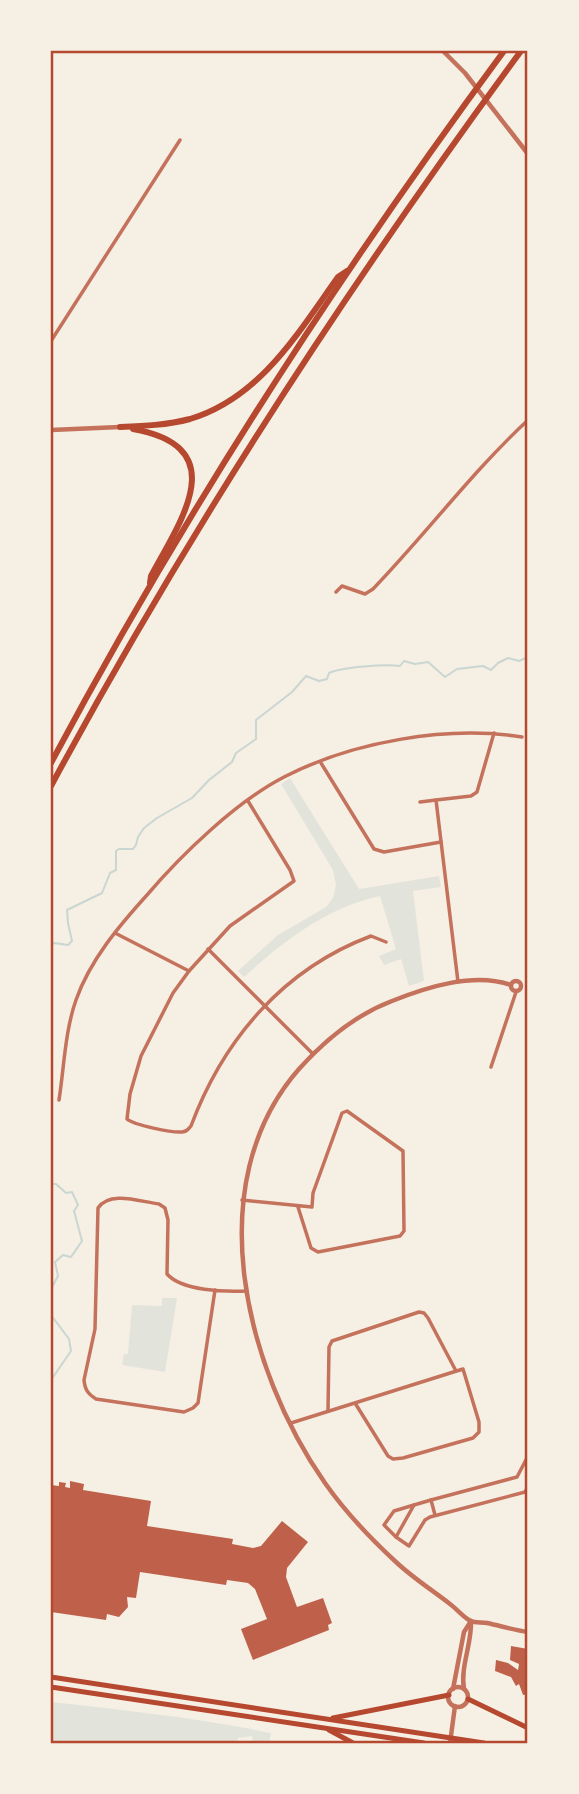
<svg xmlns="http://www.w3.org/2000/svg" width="579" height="1794" viewBox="0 0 579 1794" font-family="Montserrat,sans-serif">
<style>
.green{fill:#e2e4dc}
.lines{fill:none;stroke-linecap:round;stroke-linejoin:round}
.stream{stroke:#c9d6d2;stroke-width:2}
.building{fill:#bf614a}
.minor{stroke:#c5725c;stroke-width:3.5}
.tertiary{stroke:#c5725c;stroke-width:4.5}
.primary{stroke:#b5482f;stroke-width:5}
.trunk{stroke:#b5482f;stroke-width:6}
.rail{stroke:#cf8b77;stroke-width:2}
.neatline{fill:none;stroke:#b5482f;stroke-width:2.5}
</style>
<rect width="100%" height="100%" fill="#f6efe4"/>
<!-- green -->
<g class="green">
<path d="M290,778L359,889L439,876L441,887L413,891L424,981L409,986L401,959L384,965L379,956L396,949L380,896C328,907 283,941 244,977L238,971L278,935L326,907L333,898L336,885L333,870L281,784Z"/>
<path d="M162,1298H177L165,1372L122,1365L124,1354H128L132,1305L162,1306Z"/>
<path d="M51,1702C125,1710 198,1718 271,1733L269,1743H253L252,1736L238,1738L237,1743H51Z"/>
</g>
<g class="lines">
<!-- stream -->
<g class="stream">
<path d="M51,945L54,943L68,945L72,941L68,923L67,910L102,893L110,873L116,870V851L119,849H133L136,845L138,837L144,828L157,818L192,798L209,780L232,762L236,753L256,739V720L292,692L306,676L319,681L327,679L329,673C342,667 385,664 400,666L404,661L415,664L428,662L445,677L457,669L483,666L491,670L498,663L508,658L519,661L528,657"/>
<path d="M51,1140V1146"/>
<path d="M51,1184H56L66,1193L72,1192L78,1205L74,1211L82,1241L71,1257L63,1255L55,1262L58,1276L51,1289"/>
<path d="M51,1315L69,1339L71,1351L51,1380"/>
</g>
</g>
<!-- building -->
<g class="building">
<path d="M70,1481L84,1484L83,1490L151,1501L147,1526L233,1539L232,1544L253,1548L261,1546L282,1521L308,1542L287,1568L286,1577L297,1607L323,1598L332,1623L328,1625L329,1630L253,1660L241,1629L267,1619L255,1589L248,1583L227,1580L226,1585L140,1572L136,1598L127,1597L128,1607L119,1617L107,1614L106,1620L51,1612V1485L59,1486V1482L66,1483L65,1487L70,1488Z"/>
<path d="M511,1646L528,1649V1694L523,1695L519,1684L516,1686L511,1677L495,1671L496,1660L508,1663L518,1670L519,1664L510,1660Z"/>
</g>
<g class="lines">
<!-- minor -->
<g class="minor">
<path d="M51,341L180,140"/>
<path d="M336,592L342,586L365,594L373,589C426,534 472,472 528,420"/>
<path d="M321,763L374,849L384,852L441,842"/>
<path d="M248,801L290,870L294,881L230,926L189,971L173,993L141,1056L130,1094L127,1119C134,1125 172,1133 182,1132C187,1132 188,1129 191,1126C223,1040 283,969 371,936L386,942"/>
<path d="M420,802L436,800"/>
<path d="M115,933L189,971"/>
<path d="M208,949L313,1054"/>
<path d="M458,982L436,800L471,796L477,792L494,733"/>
<path d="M491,1067L516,992"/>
<path d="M59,1100C64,1068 65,1031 76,1000C90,960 119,926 147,895C182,854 236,802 284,777C352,742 446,725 522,737"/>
<path d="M242,1200L312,1207L313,1193L342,1113L347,1111L403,1151L404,1231L400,1236L318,1252L311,1248L298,1207"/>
<path d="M215,1290L198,1403L193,1408L184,1412L96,1399C88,1394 85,1390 84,1380L95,1329L98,1208C110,1190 141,1202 159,1204L165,1208L168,1220L167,1274C182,1291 225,1292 247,1291"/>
<path d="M328,1411L329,1347L332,1341L419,1312L424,1313L428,1318L456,1371"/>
<path d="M291,1423L463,1369L479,1422V1432L473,1438L403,1458L393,1459L388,1456L355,1403"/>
<path d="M431,1500L414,1505L396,1537L409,1546L425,1520L430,1517L525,1492L528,1487"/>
<path d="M435,1515L431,1500L517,1477L528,1456"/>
<path d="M396,1537L384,1525L394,1511L414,1505"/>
</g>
<!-- tertiary -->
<g class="tertiary">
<path d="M443,51L465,73L528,154"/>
<path d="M51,430L120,427"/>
<circle cx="516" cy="986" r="5"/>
<path d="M511,985C474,972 427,987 392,1001C355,1015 325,1040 299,1069C198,1184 246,1370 325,1483C346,1513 370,1538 396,1562C413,1578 432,1590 450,1604C457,1609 464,1618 471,1621C475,1623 482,1622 487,1623C501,1626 514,1630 528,1632"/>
<circle cx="458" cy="1697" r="10"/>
<path d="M453,1689L464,1632L471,1621"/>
<path d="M464,1689C460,1667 472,1644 471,1621"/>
<path d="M450,1743L455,1706"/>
</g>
<!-- primary -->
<g class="primary">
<path d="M51,1677L484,1743"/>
<path d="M51,1687L424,1743"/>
<path d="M468,1699L528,1728"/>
<path d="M333,1718L449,1695"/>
<path d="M329,1730L353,1743"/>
</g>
<!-- trunk -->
<g class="trunk">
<path d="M120,427C144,426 167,425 190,419C260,398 298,333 338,277L347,271"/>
<path d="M133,429C234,447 181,520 151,576L150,583"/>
<path d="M51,763C183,515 337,277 504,51"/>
<path d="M51,786C189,529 348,286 521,51"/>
</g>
<!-- rail -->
<path class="rail" d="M520,51L528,53"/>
</g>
<!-- border -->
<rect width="579" height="1794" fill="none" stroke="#f6efe4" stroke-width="105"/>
<rect x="52" y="52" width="474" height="1690" class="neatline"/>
</svg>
